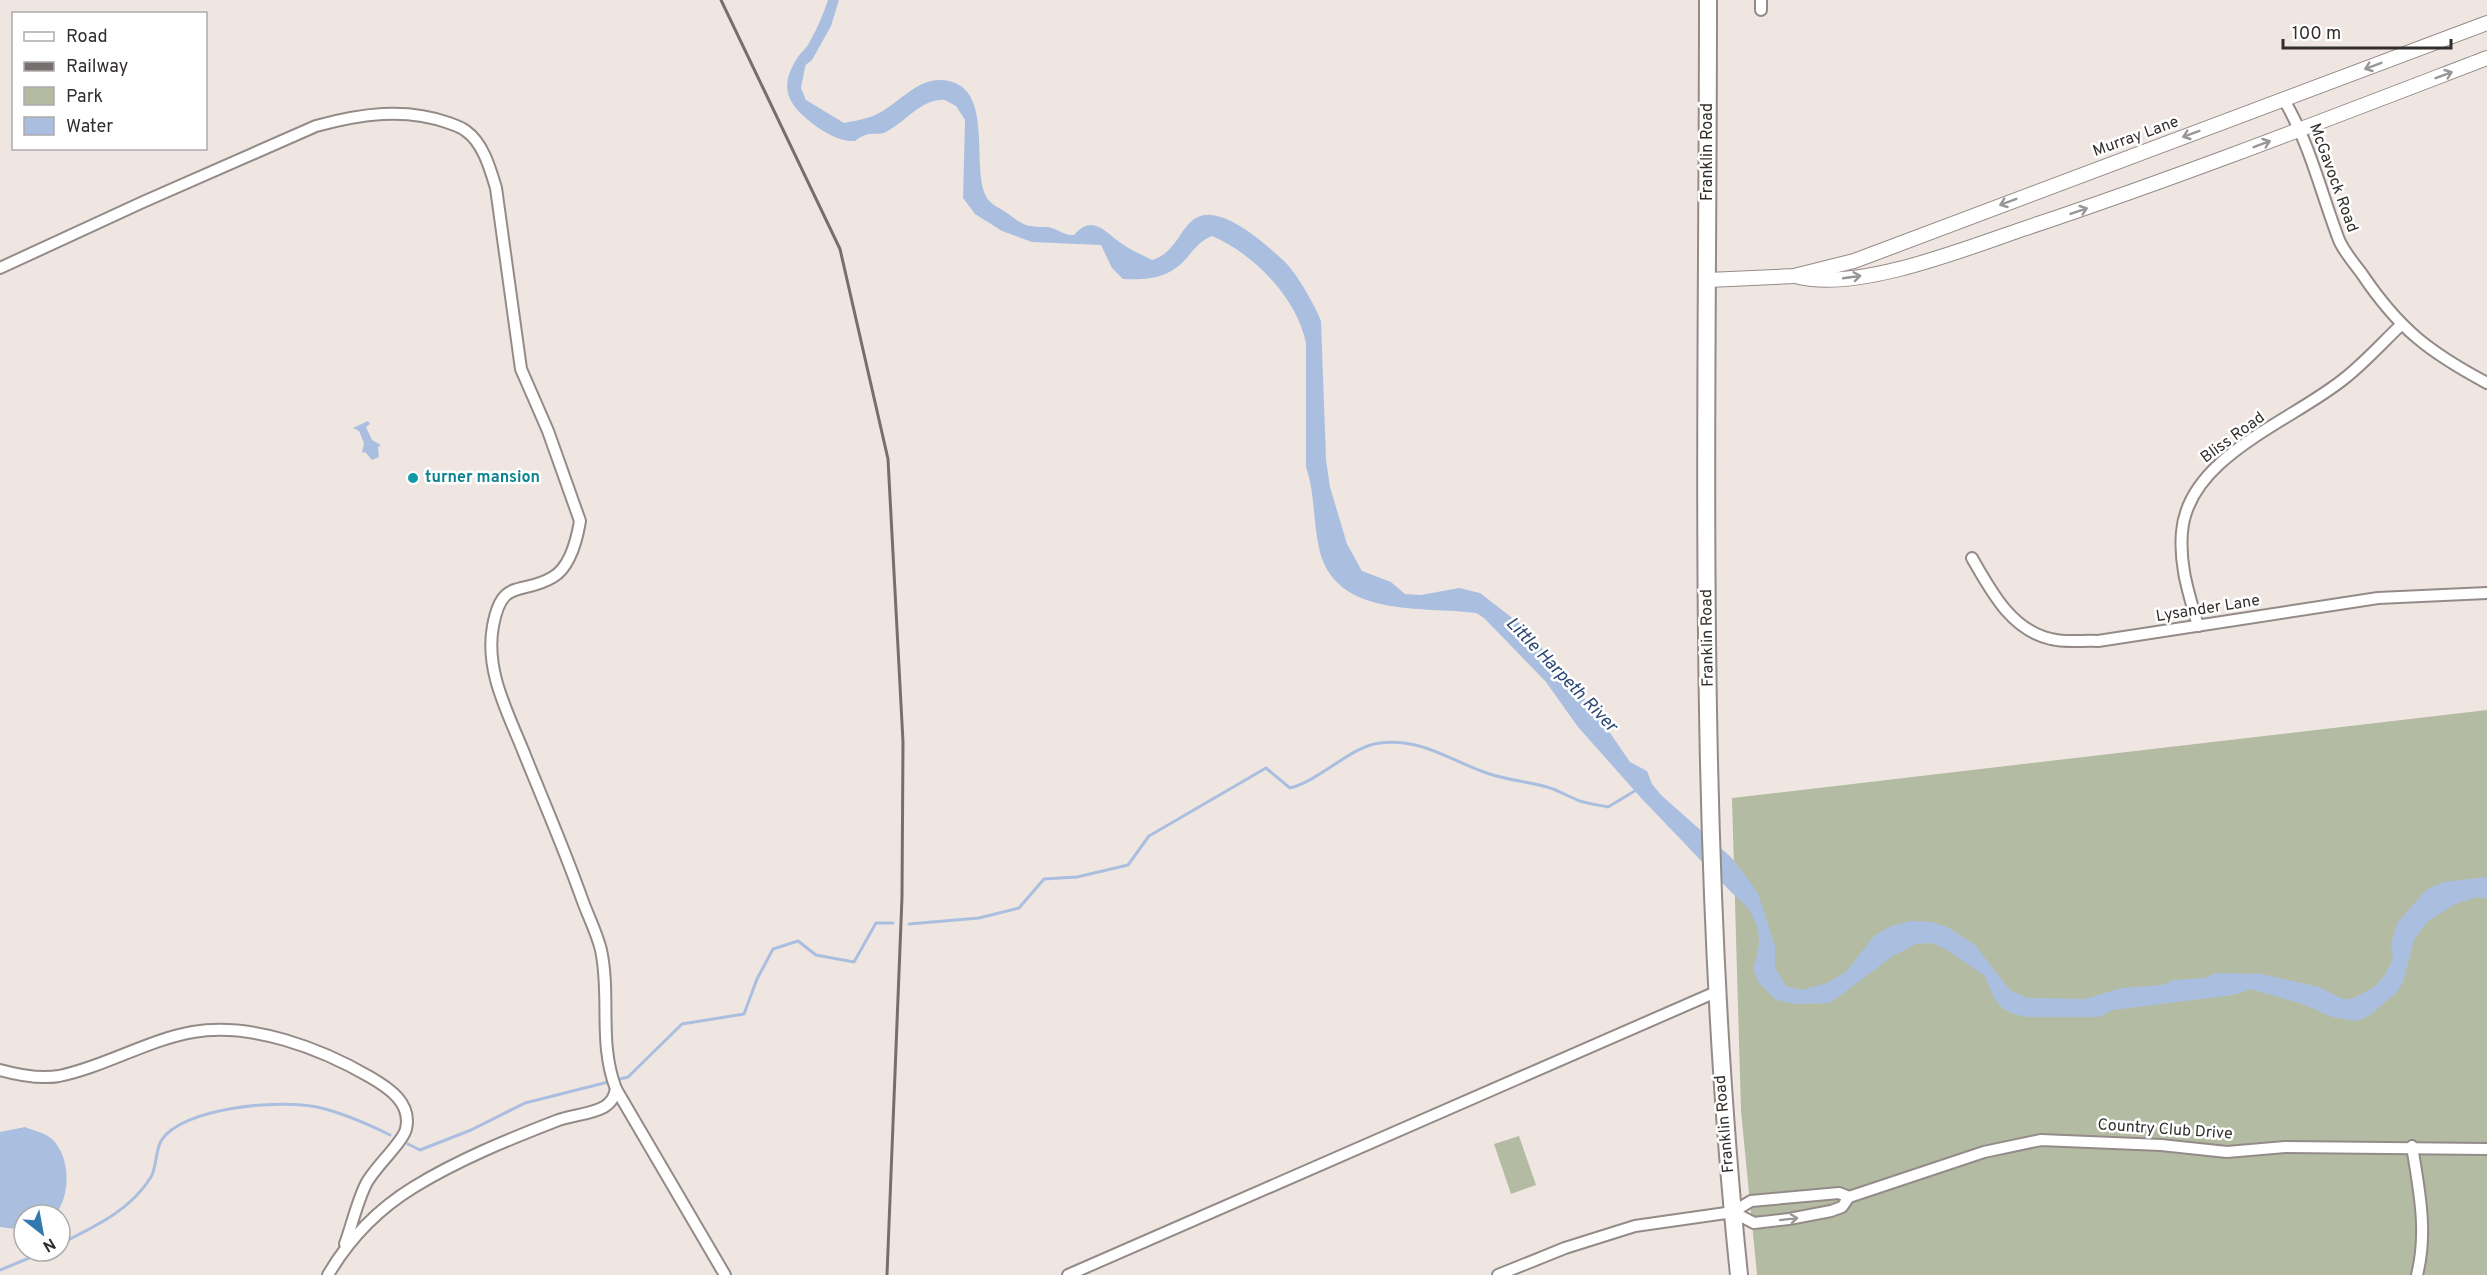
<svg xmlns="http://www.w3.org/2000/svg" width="2487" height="1275" viewBox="0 0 2487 1275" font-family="Overpass,sans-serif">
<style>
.green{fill:#b4bba3}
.water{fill:#aabfe0}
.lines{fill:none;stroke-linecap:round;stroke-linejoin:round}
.stream{stroke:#aabfe0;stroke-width:3}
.minor-casing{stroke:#948b88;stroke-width:14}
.secondary-casing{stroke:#948b88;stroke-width:16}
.primary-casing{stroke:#948b88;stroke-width:20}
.minor{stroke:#fff;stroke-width:10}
.secondary{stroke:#fff;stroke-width:14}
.primary{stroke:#fff;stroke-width:16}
.rail{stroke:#756f6d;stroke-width:3}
.oneway{stroke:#989696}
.culture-dot{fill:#0f9aa8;stroke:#fff;stroke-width:2}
.labels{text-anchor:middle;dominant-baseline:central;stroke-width:5;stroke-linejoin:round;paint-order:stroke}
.street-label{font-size:16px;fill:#322e2d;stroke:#fff}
.culture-label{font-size:16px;font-weight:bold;fill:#0d838f;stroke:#fff;text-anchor:start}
.water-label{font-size:18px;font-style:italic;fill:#2c4773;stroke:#fff}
</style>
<rect width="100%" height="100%" fill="#efe6e2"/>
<!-- green -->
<g class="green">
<path d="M2487,710V1275H1757L1741,1111L1732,798Z"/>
<path d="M1519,1136L1536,1185L1511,1194L1494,1144Z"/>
</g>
<!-- water -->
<g class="water">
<path d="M828,0H839L831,26L812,60L803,67L801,88L806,100L844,123C854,121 866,119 875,115C896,106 915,80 939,80C997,80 970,165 986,196C989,204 1000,208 1007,213C1022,224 1025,227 1044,227C1055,226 1063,236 1074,235C1091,215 1103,229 1118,241C1128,249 1141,254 1152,260C1178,252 1180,225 1198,217C1223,205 1268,246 1285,262C1297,274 1315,305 1321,321L1326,459L1330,487L1347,544L1362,571L1391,582L1405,594L1421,595L1459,588L1480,593L1524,627L1595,711L1630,762L1647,771L1652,784L1661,795L1732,858L1758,893L1775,946V968L1786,986L1802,990L1827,983L1846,972L1874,936L1891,926L1911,921L1931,922L1947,927L1975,945L2010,990L2027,998L2085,999L2122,988L2163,985L2173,980L2203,978L2217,973L2262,974L2319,987L2343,999H2352L2374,987L2385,975L2393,958L2391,945L2397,923L2426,890L2443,882L2487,877V899L2478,897L2455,904L2426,923L2414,940L2403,982L2397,992L2370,1015L2358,1021L2332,1017L2305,1005L2251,989L2233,995L2113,1010L2099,1017H2026L2014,1014L2003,1009L1994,998L1985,976L1945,949L1931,943L1916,944L1893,956L1830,1003L1795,1004L1776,1000L1758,982L1753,968C1765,938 1759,914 1733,894L1642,799L1578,727L1546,682L1484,618L1476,613C1423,606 1334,619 1319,548C1313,522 1315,493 1306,467V343C1297,298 1254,254 1212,236C1199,241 1194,250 1184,261C1166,279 1147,280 1123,279L1112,268L1101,245L1032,242L1002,231L975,214L963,198L965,120L953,101C924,94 909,120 886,132C876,137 871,129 855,141C840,142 824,132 813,124C787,104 778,87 798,57C801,52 807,48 809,43C817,29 823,15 828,0Z"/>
<path d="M368,421L370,424L366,427L372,440L381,445L378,447L379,457L372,460L365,452L362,453L364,443L359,431L353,428Z"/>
<path d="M25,1127C34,1131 44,1132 52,1139C71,1157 71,1196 55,1215H24V1230L0,1227V1132Z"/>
</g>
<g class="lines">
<!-- stream -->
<g class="stream">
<path d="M800,85L804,65"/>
<path d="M944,98L959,106"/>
<path d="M909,924L979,918L1019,908L1044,879L1077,877L1128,865L1149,836L1266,768L1290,788C1321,780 1351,746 1380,743C1420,738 1448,759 1484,772C1504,780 1526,781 1547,787C1558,790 1569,797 1580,801C1589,804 1599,805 1608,807L1638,789"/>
<path d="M408,1144L420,1150L471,1130L525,1103L628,1077L682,1024L744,1014L757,979L773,949L798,941L816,955L854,962L876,923H893"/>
<path d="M60,1244C94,1227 130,1211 151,1177C157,1166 155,1152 161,1141C182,1107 281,1099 317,1107C343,1113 366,1123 390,1135"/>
<path d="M0,1270L46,1251"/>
</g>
<defs>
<g id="minor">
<path d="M1761,10V0"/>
<path d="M2284,100C2310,144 2321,193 2339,240C2344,252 2354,263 2362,274C2399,329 2429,352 2487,383"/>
<path d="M0,268L143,202L316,126C360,114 405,107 449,123C454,125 461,127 466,131C483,143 490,168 496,188L521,369L548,431L580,521C577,539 570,567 553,577C522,596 502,576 493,626C485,669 506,709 522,748C542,798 564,848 582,899C588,916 597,933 601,950C611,997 598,1042 616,1089C614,1097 612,1102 604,1107C589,1115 571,1115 556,1121C507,1140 458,1160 414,1187C378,1209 349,1239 328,1275"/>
<path d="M1972,558C1991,591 2011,630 2051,639C2066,643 2084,640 2098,641L2378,598L2487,593"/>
<path d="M2198,626C2189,594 2179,566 2182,532C2188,456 2293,421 2345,378C2365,362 2382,343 2401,325"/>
<path d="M0,1070C18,1075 41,1079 59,1076C104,1067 147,1040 193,1032C251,1022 320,1048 370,1077C389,1088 412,1103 406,1129C403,1142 374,1168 366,1184C357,1202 352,1225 345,1244"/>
<path d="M616,1089L725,1275"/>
<path d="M2412,1146C2419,1190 2428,1231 2417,1275"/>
<path d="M1849,1197L1984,1152L2041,1140L2161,1145L2227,1152L2285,1147L2487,1149"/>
<path d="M1068,1275L1716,992"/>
<path d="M1498,1275L1565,1248L1635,1226L1733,1212L1751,1201L1839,1193L1849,1197L1842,1207L1831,1211L1789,1219L1754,1223L1733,1212"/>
</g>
<g id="secondary">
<path d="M1799,277C1859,291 1965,249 2023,229C2179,177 2333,117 2487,58"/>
<path d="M1708,280L1794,276L1854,261L2487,23"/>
</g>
<path id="primary" d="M1708,0C1708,425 1695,852 1739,1275"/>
</defs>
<!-- minor casing -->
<use href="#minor" class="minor-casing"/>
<!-- secondary casing -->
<use href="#secondary" class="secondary-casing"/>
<!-- primary casing -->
<use href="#primary" class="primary-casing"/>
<!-- minor -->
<use href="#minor" class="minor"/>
<!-- secondary -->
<use href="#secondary" class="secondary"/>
<!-- primary -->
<use href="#primary" class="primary"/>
<!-- rail -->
<path class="rail" d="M721,0L840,249L888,459L903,742L902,897L887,1275"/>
</g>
<!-- one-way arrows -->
<defs><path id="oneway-shaft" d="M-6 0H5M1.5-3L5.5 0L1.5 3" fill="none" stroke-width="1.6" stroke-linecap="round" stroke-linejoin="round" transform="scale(1.5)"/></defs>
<g class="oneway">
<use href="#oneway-shaft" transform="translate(2373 66) rotate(159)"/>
<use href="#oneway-shaft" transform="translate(2444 75) rotate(-21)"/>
<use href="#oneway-shaft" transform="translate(2191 134) rotate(160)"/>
<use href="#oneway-shaft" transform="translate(2262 144) rotate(-21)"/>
<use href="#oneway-shaft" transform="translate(2008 202) rotate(159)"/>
<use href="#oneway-shaft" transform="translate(2079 211) rotate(-19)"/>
<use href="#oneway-shaft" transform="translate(1852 277) rotate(-8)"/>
<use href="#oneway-shaft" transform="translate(1789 1219) rotate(-7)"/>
</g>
<!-- markers -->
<circle class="culture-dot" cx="413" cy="478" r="6"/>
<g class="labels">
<!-- street labels -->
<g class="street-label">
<text transform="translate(2136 137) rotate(-20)">Murray Lane</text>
<text transform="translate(1708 152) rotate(-90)">Franklin Road</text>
<text transform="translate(2333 178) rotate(70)">McGavock Road</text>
<text transform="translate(2233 438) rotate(-36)">Bliss Road</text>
<text transform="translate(2208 609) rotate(-9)">Lysander Lane</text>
<text transform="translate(1708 638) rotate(-91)">Franklin Road</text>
<text transform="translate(1725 1124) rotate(-95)">Franklin Road</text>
<text transform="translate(2165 1130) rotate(4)">Country Club Drive</text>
</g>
<!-- culture labels -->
<g class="culture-label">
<text x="425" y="478">turner mansion</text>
</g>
<!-- water labels -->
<g class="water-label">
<text transform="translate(1561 675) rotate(46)">Little Harpeth River</text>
</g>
</g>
<!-- legend -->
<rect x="12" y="12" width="195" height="138" fill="#ffffff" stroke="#adabab" stroke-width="1.5"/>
<rect x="24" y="32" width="30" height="9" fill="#ffffff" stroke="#adabab" stroke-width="1.5"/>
<text x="66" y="42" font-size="18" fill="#322e2d">Road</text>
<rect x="24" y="62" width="30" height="9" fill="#756f6d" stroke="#adabab" stroke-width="1.5"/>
<text x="66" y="72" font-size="18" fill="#322e2d">Railway</text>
<rect x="24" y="87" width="30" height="18" fill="#b4bba3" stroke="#adabab" stroke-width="1.5"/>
<text x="66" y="102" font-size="18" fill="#322e2d">Park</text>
<rect x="24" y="117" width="30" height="18" fill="#aabfe0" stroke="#adabab" stroke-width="1.5"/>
<text x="66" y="132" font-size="18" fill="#322e2d">Water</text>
<!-- north arrow -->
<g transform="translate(42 1233) rotate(149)"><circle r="28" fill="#ffffff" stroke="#adabab" stroke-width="1.5"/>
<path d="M0-4.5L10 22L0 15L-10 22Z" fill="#3479ae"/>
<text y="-9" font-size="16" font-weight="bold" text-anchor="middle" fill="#322e2d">N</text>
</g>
<!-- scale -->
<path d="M2283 39v9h168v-9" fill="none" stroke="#322e2d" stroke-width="3"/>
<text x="2292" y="39" font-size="18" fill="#322e2d" stroke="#ffffff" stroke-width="4.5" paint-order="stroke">100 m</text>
</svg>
